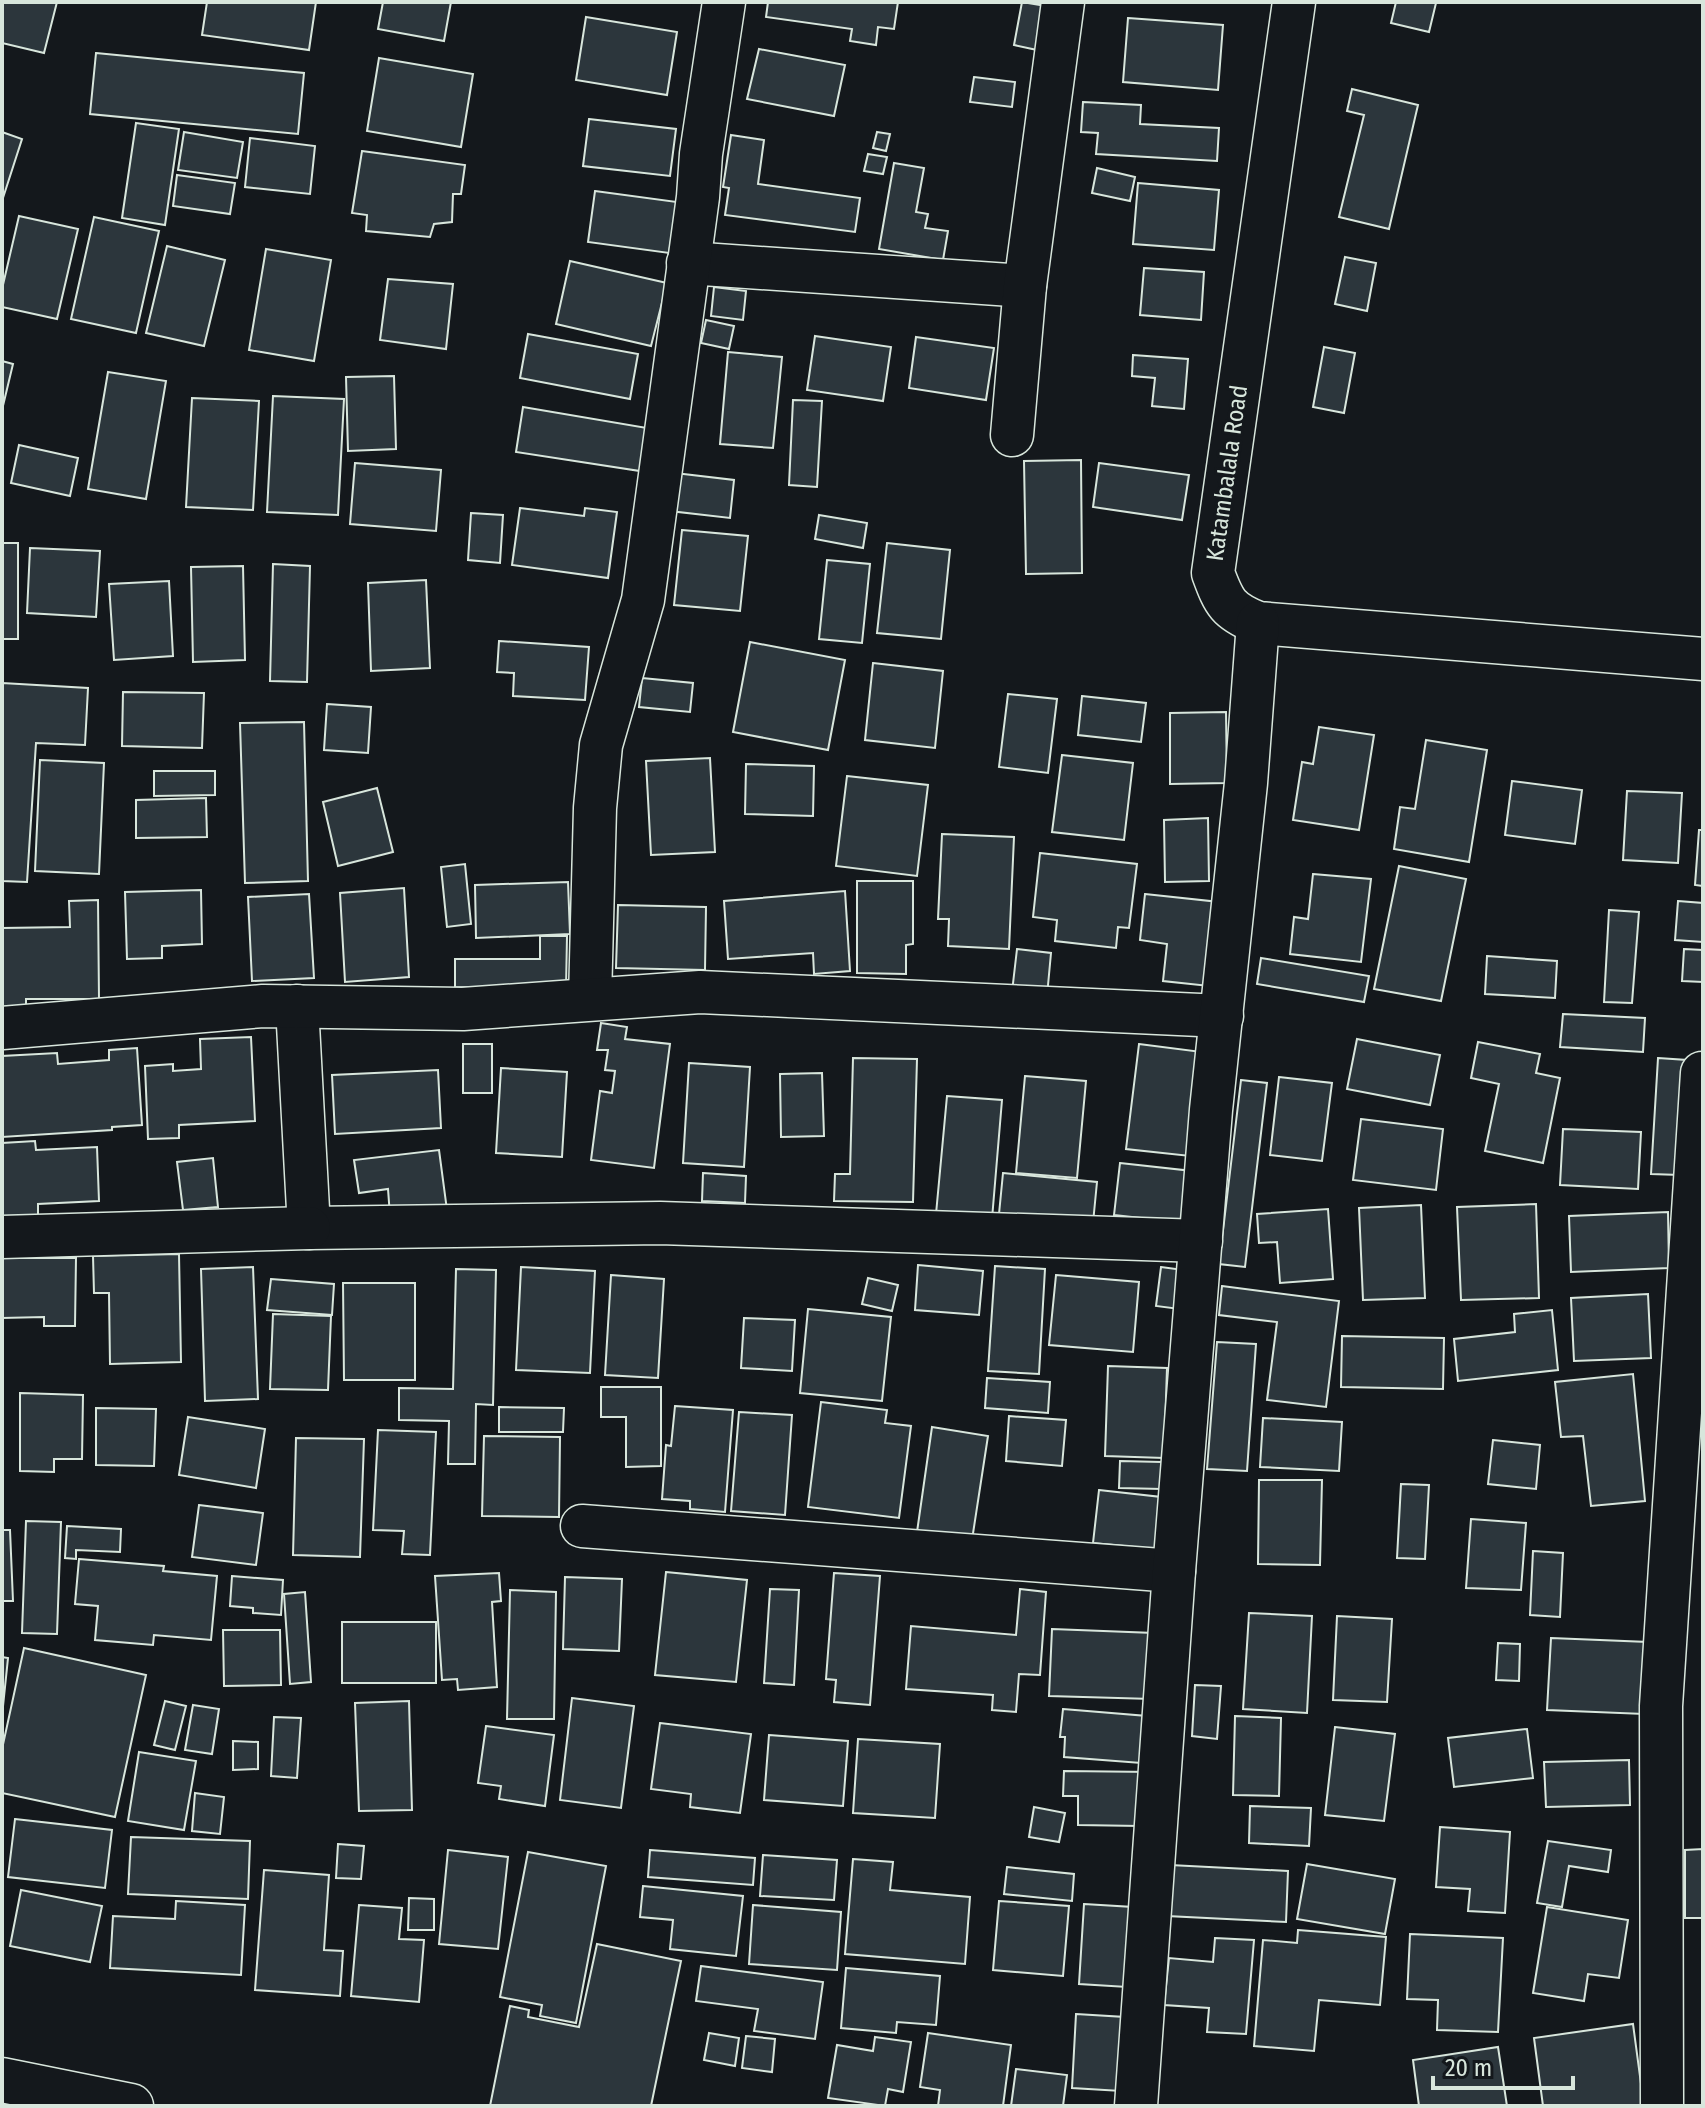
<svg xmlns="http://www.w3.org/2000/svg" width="1705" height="2108" viewBox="0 0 1705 2108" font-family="'Fira Sans Condensed',sans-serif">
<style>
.building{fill:#2c363c;stroke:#d8e6dc;stroke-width:2}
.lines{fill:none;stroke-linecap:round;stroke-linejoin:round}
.minor-casing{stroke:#d8e6dc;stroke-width:45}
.secondary-casing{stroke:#d8e6dc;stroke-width:47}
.minor{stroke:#14181c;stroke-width:42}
.secondary{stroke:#14181c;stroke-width:44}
.labels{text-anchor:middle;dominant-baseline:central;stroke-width:6;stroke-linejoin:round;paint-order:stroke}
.street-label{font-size:24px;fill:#d8e6dc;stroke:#14181c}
</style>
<rect width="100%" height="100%" fill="#14181c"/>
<!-- building -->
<g class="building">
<path d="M2,2H57L44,53L2,43Z"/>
<path d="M207,2H316L309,50L202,35Z"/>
<path d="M383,2H451L444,41L378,29Z"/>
<path d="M768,2H898L894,29L878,27L876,45L850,41L852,29L766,17Z"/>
<path d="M1022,2L1046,6L1037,50L1014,45Z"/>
<path d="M1396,2L1436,3L1429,32L1391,23Z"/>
<path d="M586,17L677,32L667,95L576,80Z"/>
<path d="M1128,18L1223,25L1218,90L1123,82Z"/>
<path d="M759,49L845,65L834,116L747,99Z"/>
<path d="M96,53L304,73L298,134L90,114Z"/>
<path d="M379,58L473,74L461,147L367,131Z"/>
<path d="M974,77L1015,82L1012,107L970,102Z"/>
<path d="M1352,89L1418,105L1389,229L1339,217L1364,115L1347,111Z"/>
<path d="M1083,102L1141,105L1140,124L1219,128L1217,161L1096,154L1098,133L1081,132Z"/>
<path d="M589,119L676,129L670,176L583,166Z"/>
<path d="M136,123L179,129L165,225L122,218Z"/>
<path d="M2,132L22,139L2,201Z"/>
<path d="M184,132L243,142L237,178L178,170Z"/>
<path d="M877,132L890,134L886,151L873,148Z"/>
<path d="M731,135L764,140L758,184L860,198L855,232L725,215L729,188L723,187Z"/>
<path d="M250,138L315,146L310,194L245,187Z"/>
<path d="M362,151L465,165L461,194H453L452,222L434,224L430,237L366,231L367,215L352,213Z"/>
<path d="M868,154L887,157L883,174L864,171Z"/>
<path d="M894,163L924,168L916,212L928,214L925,228L948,231L943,260L879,249Z"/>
<path d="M1097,168L1135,177L1130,201L1092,193Z"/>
<path d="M177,175L235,183L230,214L173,206Z"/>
<path d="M1138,183L1219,190L1214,250L1133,244Z"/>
<path d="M595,191L677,202L669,253L588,242Z"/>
<path d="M19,216L78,229L57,319L2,307V289Z"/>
<path d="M94,217L159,231L136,333L71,319Z"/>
<path d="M167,246L225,260L204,346L146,333Z"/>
<path d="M266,249L331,260L314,361L249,350Z"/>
<path d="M1345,257L1376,263L1367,311L1335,304Z"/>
<path d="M570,261L667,283L651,346L556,324Z"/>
<path d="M1144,268L1204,272L1201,320L1140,315Z"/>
<path d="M388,279L453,284L446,349L380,340Z"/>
<path d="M714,287L746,291L743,320L711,316Z"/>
<path d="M706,320L734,326L729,349L701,343Z"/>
<path d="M528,334L638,354L630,399L520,378Z"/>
<path d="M815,336L891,347L883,401L807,390Z"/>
<path d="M916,337L994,348L986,400L909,388Z"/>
<path d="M1324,347L1355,353L1344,413L1313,407Z"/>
<path d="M728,352L782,357L773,448L720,444Z"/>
<path d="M1133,355L1188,359L1184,409L1152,406L1155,378L1132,376Z"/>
<path d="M2,361L13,364L2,410Z"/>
<path d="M108,372L166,381L146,499L88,489Z"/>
<path d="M394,376L396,449L348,451L346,377Z"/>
<path d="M273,396L344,399L338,515L267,512Z"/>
<path d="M192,398L259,401L253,510L186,507Z"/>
<path d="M793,400L822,401L817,487L789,485Z"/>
<path d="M523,407L647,428L640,471L516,452Z"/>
<path d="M19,445L78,458L70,496L11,483Z"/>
<path d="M1081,460L1082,573L1026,574L1024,461Z"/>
<path d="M355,463L441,470L436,531L350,524Z"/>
<path d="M1099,463L1189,475L1182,520L1093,507Z"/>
<path d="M675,473L734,480L730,518L670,511Z"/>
<path d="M520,508L584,516L585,508L617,512L608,578L512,565Z"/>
<path d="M471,513L503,515L500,563L468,560Z"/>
<path d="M819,515L867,523L863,548L815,539Z"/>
<path d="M682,530L748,536L740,611L674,605Z"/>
<rect x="2" y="543" width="16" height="96"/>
<path d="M887,543L950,550L941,639L877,633Z"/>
<path d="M30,548L100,551L96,617L27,613Z"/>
<path d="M827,560L870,564L862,643L819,639Z"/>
<path d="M273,564L310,566L307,682L270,681Z"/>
<path d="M243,566L245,660L193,662L191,567Z"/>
<path d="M426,580L430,668L371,671L368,583Z"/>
<path d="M169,581L173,656L114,660L109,584Z"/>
<path d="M499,641L589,647L585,700L513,696L514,673L497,672Z"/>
<path d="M750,642L845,660L828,750L733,732Z"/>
<path d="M873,663L943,671L935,748L865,740Z"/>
<path d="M642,678L693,683L690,712L639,707Z"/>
<path d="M2,683L88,688L85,745L36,743L27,882L2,881Z"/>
<path d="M123,692L204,693L202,748L122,746Z"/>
<path d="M1008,694L1057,699L1048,773L999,767Z"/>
<path d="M1082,696L1146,703L1141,742L1078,735Z"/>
<path d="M327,704L371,707L368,753L324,750Z"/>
<path d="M1226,712L1227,783L1170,784V713Z"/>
<path d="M304,722L308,881L245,883L240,723Z"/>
<path d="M1319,727L1374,735L1359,830L1293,820L1302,762L1313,764Z"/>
<path d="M1426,740L1487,750L1469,862L1394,849L1400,807L1415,809Z"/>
<path d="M1062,755L1133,763L1124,840L1052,832Z"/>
<path d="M710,758L715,852L651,855L646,761Z"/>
<path d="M40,760L104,763L99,874L35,871Z"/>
<path d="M746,764L814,766L813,816L745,814Z"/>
<path d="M154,771H215V795L154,796Z"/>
<path d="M847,776L928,785L917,876L836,866Z"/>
<path d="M1512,781L1582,790L1575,844L1505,835Z"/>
<path d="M377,788L393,852L338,866L323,802Z"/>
<path d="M1627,791L1682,793L1678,863L1623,860Z"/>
<path d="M206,798L207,837L136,838V800Z"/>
<path d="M1208,818L1209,881L1165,882L1164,820Z"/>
<path d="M1699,830H1703V886L1695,885Z"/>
<path d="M942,834L1014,837L1009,949L948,946L949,919H938Z"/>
<path d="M1040,853L1137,864L1129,928L1118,927L1116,948L1055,941L1057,920L1033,917Z"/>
<path d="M465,864L471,924L447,927L441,867Z"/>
<path d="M1399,866L1466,879L1441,1001L1374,989Z"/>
<path d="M1313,874L1371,879L1361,962L1290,954L1294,917L1308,919Z"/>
<path d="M857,881H913V944L906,945V974L857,973Z"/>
<path d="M568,882L570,934L476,938L475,885Z"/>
<path d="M404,888L409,977L345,982L340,893Z"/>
<path d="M201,890L202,944L162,946V958L127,959L125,892Z"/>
<path d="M845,891L850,971L814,974L813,953L728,959L724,901Z"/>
<path d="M309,894L314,978L252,981L248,897Z"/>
<path d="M1145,894L1219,902L1209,986L1163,981L1167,944L1140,940Z"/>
<path d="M98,900L99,999H26V1012H2V928L70,927L69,901Z"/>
<path d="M1678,901L1703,903V942L1675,940Z"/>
<path d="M618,905L706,907L705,970L616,968Z"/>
<path d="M1609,910L1639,912L1632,1003L1604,1002Z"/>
<path d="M540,936H567L566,989L455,987V959H540Z"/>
<path d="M1017,949L1051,953L1047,996L1012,992Z"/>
<path d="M1684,949L1703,950V982L1682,981Z"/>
<path d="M1487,956L1557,961L1555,998L1485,994Z"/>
<path d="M1261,958L1369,976L1364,1002L1257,984Z"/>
<path d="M1563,1014L1645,1018L1643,1052L1560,1047Z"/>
<path d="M601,1023L627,1027L625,1039L670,1044L654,1168L591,1160L600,1091L612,1093L615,1071L605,1070L608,1050H597Z"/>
<path d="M251,1037L255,1121L179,1125V1138L148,1139L145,1066L173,1064V1071L201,1069L200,1039Z"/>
<path d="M1357,1039L1440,1055L1430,1105L1347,1089Z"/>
<path d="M1478,1042L1540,1054L1536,1073L1560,1078L1543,1163L1485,1151L1499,1084L1471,1078Z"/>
<rect x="463" y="1044" width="29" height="49"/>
<path d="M1139,1044L1202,1052L1190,1156L1126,1149Z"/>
<path d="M137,1048L142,1125L112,1127V1130L2,1137V1056L57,1053L58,1064L109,1060V1050Z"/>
<path d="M853,1058L917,1059L913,1202L834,1201L835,1174H850Z"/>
<path d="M1658,1058L1687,1060L1680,1175L1651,1174Z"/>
<path d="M689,1063L750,1067L744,1167L683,1163Z"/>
<path d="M501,1068L567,1072L562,1157L496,1153Z"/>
<path d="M438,1070L441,1128L335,1134L332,1075Z"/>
<path d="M822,1073L824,1136L781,1137L780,1074Z"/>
<path d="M1025,1076L1086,1081L1077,1178L1016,1173Z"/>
<path d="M1279,1077L1332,1083L1322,1161L1270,1155Z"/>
<path d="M1241,1080L1267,1083L1245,1267L1219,1264Z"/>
<path d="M947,1096L1002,1100L992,1219L936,1214Z"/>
<path d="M1361,1119L1443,1129L1436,1190L1353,1180Z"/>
<path d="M1563,1129L1641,1132L1638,1189L1560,1185Z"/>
<path d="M35,1141L36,1150L97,1147L99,1201L38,1204V1223L2,1225V1143Z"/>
<path d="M439,1150L447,1210L390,1216L388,1189L359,1193L354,1160Z"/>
<path d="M213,1158L218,1207L183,1210L177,1162Z"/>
<path d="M1120,1163L1192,1171L1186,1223L1114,1215Z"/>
<path d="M703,1173L746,1176L745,1203L702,1201Z"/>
<path d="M1003,1173L1097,1182L1093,1223L999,1214Z"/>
<path d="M1536,1204L1539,1298L1461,1300L1457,1207Z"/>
<path d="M1421,1205L1425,1298L1363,1300L1359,1208Z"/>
<path d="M1328,1209L1333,1279L1280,1283L1277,1242L1259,1243L1257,1214Z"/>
<path d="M1668,1212L1669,1268L1571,1272L1569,1216Z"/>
<path d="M179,1254L181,1362L110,1364L109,1293H94L93,1256Z"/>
<path d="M2,1258H76L75,1326H44V1317L2,1318Z"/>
<path d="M918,1265L983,1271L979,1315L915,1310Z"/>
<path d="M995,1266L1045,1269L1039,1374L988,1371Z"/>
<path d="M253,1267L258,1399L205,1401L201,1269Z"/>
<path d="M521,1267L595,1271L590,1373L516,1370Z"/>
<path d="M1161,1267L1191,1271L1187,1310L1156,1306Z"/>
<path d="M456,1269L496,1270L493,1405L476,1404L475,1464H448L449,1421L399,1420V1388L453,1389Z"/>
<path d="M611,1275L664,1279L658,1378L605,1375Z"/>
<path d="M1056,1275L1139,1282L1133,1352L1049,1345Z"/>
<path d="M868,1278L898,1285L892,1311L862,1304Z"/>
<path d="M271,1279L334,1284L332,1315L267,1310Z"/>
<path d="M343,1283H415V1380H344Z"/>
<path d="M1222,1286L1339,1301L1326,1407L1267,1400L1277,1322L1219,1315Z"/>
<path d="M1648,1294L1651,1358L1574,1361L1571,1298Z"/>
<path d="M808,1309L891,1317L882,1401L800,1393Z"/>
<path d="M1552,1310L1558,1370L1458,1381L1454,1339L1515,1332L1514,1314Z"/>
<path d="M273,1314L331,1316L328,1390L270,1389Z"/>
<path d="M744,1318L795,1320L792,1371L741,1368Z"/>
<path d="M1342,1336L1444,1338L1443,1389L1341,1387Z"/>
<path d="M1217,1342L1256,1344L1247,1471L1207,1469Z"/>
<path d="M1108,1366L1167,1368L1164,1458L1105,1456Z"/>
<path d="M1633,1374L1645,1501L1591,1506L1583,1436L1561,1437L1555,1382Z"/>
<path d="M987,1378L1050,1382L1048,1413L985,1408Z"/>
<path d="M601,1387H661V1466L626,1467V1417H601Z"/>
<path d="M20,1393L83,1395L82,1459H54V1472L20,1471Z"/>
<path d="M821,1402L887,1410L885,1423L911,1426L899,1518L808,1507Z"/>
<path d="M675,1406L733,1410L725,1512L690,1509V1501L662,1499L666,1445L671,1446Z"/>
<path d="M499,1407L564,1408L563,1432H499Z"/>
<path d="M96,1408L156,1409L154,1466L96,1465Z"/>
<path d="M739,1412L792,1415L785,1515L731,1511Z"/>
<path d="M1009,1416L1066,1420L1062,1466L1006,1461Z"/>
<path d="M188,1417L265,1429L256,1488L179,1475Z"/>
<path d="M1263,1418L1342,1422L1339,1471L1260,1467Z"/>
<path d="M932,1427L988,1436L972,1540L917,1532Z"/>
<path d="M378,1430L436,1432L430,1555L402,1554L404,1531L373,1530Z"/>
<path d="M484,1436L560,1437L559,1517L482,1516Z"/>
<path d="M296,1438L364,1439L360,1557L293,1555Z"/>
<path d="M1493,1440L1540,1445L1536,1489L1488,1484Z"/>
<path d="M1120,1461L1162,1462V1489L1119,1488Z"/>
<path d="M1259,1480H1322L1320,1565L1258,1564Z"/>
<path d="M1401,1484L1429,1485L1425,1559L1397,1558Z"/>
<path d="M1099,1490L1161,1497L1155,1549L1093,1543Z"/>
<path d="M199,1505L263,1513L256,1565L192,1557Z"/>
<path d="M1471,1519L1526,1523L1521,1590L1466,1588Z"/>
<path d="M26,1521L61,1522L57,1634L22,1633Z"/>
<path d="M67,1526L121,1529L120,1552L76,1550V1559L65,1558Z"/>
<path d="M2,1530H10L13,1601H2Z"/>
<path d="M1533,1551L1563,1553L1560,1617L1530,1615Z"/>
<path d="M79,1559L164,1566L163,1571L217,1576L211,1640L154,1635L153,1645L95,1640L98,1606L75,1604Z"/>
<path d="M666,1572L747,1580L736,1682L655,1675Z"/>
<path d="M499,1573L501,1601L492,1602L497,1687L458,1690L457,1679L442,1680L435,1576Z"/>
<path d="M834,1573L880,1576L870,1705L834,1702L836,1680L826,1679Z"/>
<path d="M232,1576L283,1580L281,1615L253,1613V1608L230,1606Z"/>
<path d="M565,1577L622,1579L619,1651L563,1649Z"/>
<path d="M770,1589L799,1590L794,1685L764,1683Z"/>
<path d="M1020,1589L1046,1592L1040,1675L1019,1674L1016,1712L992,1710L993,1695L906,1689L911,1626L1016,1635Z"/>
<path d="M510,1590L556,1592L554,1719H507Z"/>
<path d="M305,1592L311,1682L290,1684L284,1594Z"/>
<path d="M1249,1613L1312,1616L1307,1713L1243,1709Z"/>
<path d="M1337,1616L1392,1619L1387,1702L1333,1700Z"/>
<rect x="342" y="1622" width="94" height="61"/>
<path d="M1052,1629L1154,1633L1152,1699L1049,1696Z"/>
<path d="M223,1630H280L281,1685L224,1686Z"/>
<path d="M1551,1638L1648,1642L1644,1714L1547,1710Z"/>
<path d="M1498,1643L1520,1644L1519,1681L1496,1680Z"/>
<path d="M24,1648L146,1675L115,1817L2,1793V1749Z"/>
<path d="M2,1657L8,1658L2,1716Z"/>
<path d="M1195,1685L1221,1686L1217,1739L1192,1736Z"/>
<path d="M572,1698L634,1706L621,1808L560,1800Z"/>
<path d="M165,1701L186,1706L175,1750L154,1745Z"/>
<path d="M409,1701L412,1810L359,1811L355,1703Z"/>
<path d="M193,1705L219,1709L212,1754L185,1750Z"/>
<path d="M1063,1709L1159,1717L1154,1764L1064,1757L1065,1737H1060Z"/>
<path d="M1235,1716L1281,1718L1279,1796L1233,1795Z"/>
<path d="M274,1717L301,1718L297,1778L271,1776Z"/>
<path d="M660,1723L751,1734L740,1813L690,1807L691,1794L651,1789Z"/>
<path d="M486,1726L554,1735L545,1806L499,1799L501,1786L478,1783Z"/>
<path d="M1335,1727L1395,1734L1384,1821L1325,1815Z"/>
<path d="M1527,1729L1533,1778L1454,1787L1448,1738Z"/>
<path d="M769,1735L848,1741L843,1806L764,1800Z"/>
<path d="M858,1739L940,1744L935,1818L853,1813Z"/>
<path d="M233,1741L258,1742V1769L233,1770Z"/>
<path d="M139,1752L196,1761L184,1830L128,1821Z"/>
<path d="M1629,1760L1630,1805L1546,1807L1544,1762Z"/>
<path d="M1064,1771L1153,1772L1140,1826L1078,1825V1796H1063Z"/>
<path d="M195,1793L224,1797L220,1834L192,1831Z"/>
<path d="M1250,1806L1311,1808L1309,1846L1249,1843Z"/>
<path d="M1034,1807L1065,1813L1059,1842L1029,1837Z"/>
<path d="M15,1819L112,1830L105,1888L8,1877Z"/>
<path d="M1440,1827L1510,1832L1505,1913L1468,1911L1470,1889L1436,1887Z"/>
<path d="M131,1837L250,1841L248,1899L128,1894Z"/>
<path d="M1548,1841L1611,1850L1608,1872L1569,1866L1562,1907L1537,1903Z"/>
<path d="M338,1844L364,1846L361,1879L336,1878Z"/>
<path d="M1703,1849V1918H1685V1850Z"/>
<path d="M448,1850L508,1857L498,1949L439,1944Z"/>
<path d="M650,1850L755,1858L753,1885L648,1877Z"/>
<path d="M528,1852L606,1866L576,2023L540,2016L542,2005L500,1997Z"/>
<path d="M763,1855L837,1860L834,1900L760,1896Z"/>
<path d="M853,1859L893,1862L890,1890L970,1897L965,1964L845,1954Z"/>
<path d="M1307,1864L1395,1879L1385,1934L1297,1919Z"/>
<path d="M1170,1865L1288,1871L1286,1922L1167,1916Z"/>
<path d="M1007,1867L1074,1874L1072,1901L1004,1894Z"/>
<path d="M264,1870L329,1875L324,1950L343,1951L340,1996L255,1990Z"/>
<path d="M643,1886L743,1896L736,1956L670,1949L673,1920L640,1917Z"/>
<path d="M21,1890L102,1906L90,1962L10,1946Z"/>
<path d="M409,1898L434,1899V1930H408Z"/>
<path d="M176,1901L245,1905L241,1975L110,1968L113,1916L175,1919Z"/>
<path d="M999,1901L1069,1906L1063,1976L993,1970Z"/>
<path d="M1084,1904L1133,1907L1127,1987L1079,1984Z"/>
<path d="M359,1905L402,1908L399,1939L424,1940L419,2002L351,1996Z"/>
<path d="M753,1905L841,1912L837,1970L749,1964Z"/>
<path d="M1547,1907L1628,1920L1619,1978L1588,1974L1584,2001L1533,1993Z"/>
<path d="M1298,1930L1386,1937L1380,2005L1319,2000L1314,2051L1254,2046L1263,1940L1297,1943Z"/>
<path d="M1410,1934L1503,1938L1498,2032L1437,2030L1438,2000L1407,1999Z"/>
<path d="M1215,1938L1254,1940L1246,2034L1207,2032L1209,2008L1164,2005L1169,1958L1213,1962Z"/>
<path d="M597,1944L681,1961L651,2106H490L510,2006L529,2010L528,2017L579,2027Z"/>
<path d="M701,1966L823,1982L815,2039L754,2031L758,2009L696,2001Z"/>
<path d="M846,1968L940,1976L936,2025L897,2022L896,2033L841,2028Z"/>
<path d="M1076,2014L1125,2017L1121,2091L1072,2088Z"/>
<path d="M1633,2024L1644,2106H1543L1534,2038Z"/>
<path d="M709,2033L739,2038L735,2066L704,2060Z"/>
<path d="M928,2033L1011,2045L1003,2106H938L940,2090L920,2087Z"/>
<path d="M746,2036L775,2039L772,2072L742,2068Z"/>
<path d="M875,2037L911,2042L903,2092L888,2089L885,2106L828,2098L837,2045L873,2051Z"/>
<path d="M1498,2047L1507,2106H1419L1413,2060Z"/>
<path d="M1016,2069L1067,2075L1063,2106H1011Z"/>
</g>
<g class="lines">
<defs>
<g id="minor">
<path d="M1294,2L1213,573C1224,603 1228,611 1258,623L1703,659"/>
<path d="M688,263L1025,286"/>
<path d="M1012,435L1025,286L1063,2"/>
<path d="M590,999L595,808L601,745L643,600L698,197L701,154L724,2"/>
<path d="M297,1006L309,1228L660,1223L1201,1241"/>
<path d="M2,1028L263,1006L463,1009L700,992L1222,1016"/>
<path d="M2,1237L309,1228"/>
<path d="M582,1526L1174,1571"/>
<path d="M1136,2106L1174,1571L1211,1110L1246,783L1258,623"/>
<path d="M1662,2106L1661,1706L1702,1073"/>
</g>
<path id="secondary" d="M2,2080L131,2106"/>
</defs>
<!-- minor casing -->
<use href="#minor" class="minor-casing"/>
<!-- secondary casing -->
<use href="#secondary" class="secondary-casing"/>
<!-- minor -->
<use href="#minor" class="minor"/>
<!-- secondary -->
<use href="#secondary" class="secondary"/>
</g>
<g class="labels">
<!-- street labels -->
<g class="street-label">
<text transform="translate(1227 473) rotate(-82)">Katambalala Road</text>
</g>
</g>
<!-- border -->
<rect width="1705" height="2108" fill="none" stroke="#d8e6dc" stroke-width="8"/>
<!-- scale -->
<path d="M1433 2076v12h140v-12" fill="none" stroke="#d8e6dc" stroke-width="4"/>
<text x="1445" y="2076" font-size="24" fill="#d8e6dc" stroke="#14181c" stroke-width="6" paint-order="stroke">20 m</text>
</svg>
